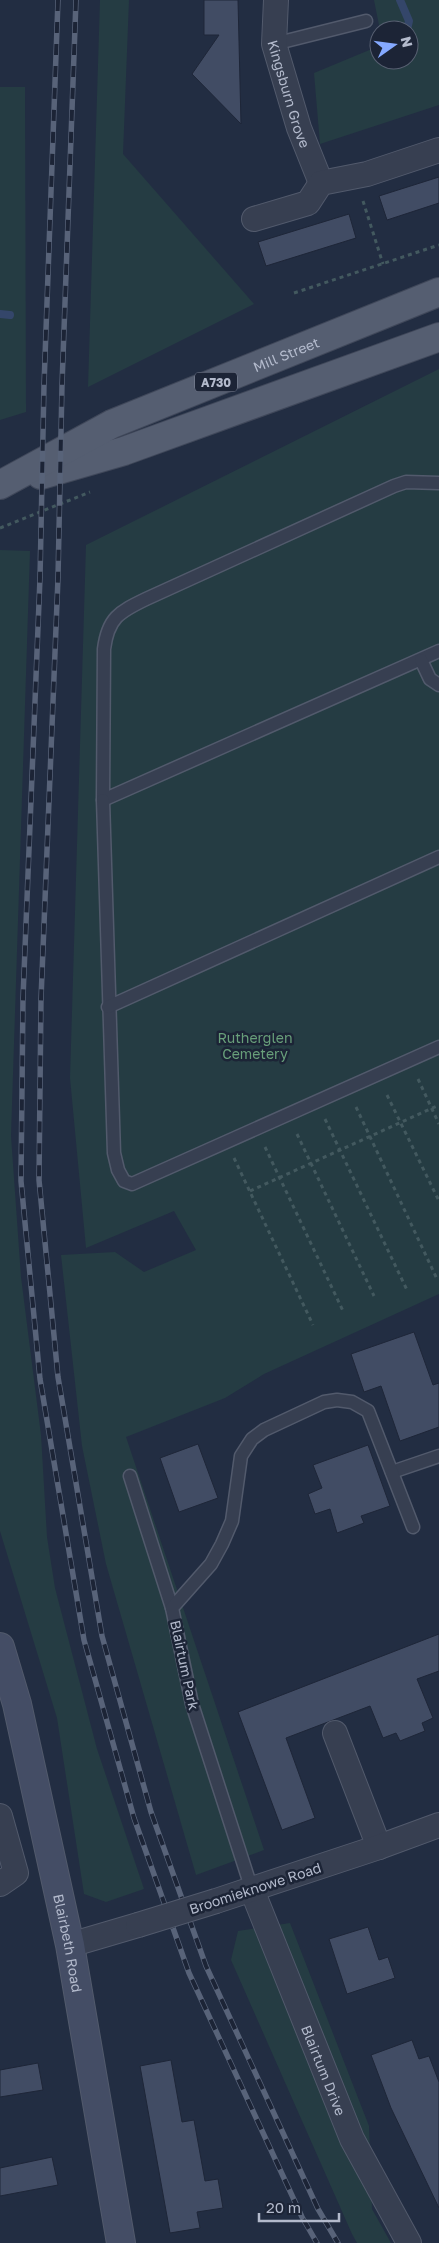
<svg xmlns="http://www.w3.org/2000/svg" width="439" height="2243" viewBox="0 0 439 2243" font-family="'Golos Text',sans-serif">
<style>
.green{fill:#253c43}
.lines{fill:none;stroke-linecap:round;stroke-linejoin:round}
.stream{stroke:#34466a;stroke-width:8}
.building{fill:#414c64;stroke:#1e2638}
.lane-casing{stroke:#525a6c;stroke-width:15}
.street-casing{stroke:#525a6c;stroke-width:26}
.secondary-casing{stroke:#525a6c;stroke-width:30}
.primary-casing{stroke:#40485a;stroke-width:30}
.path{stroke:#43595f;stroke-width:3;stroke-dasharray:4 4;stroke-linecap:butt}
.lane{stroke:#373f51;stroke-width:12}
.street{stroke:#373f51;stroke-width:24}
.secondary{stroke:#444d65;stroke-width:28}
.primary{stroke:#555e71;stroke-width:28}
.rail-casing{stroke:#586379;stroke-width:5.5}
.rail{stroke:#1c2436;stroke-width:4;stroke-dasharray:11;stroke-linecap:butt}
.street-bridge-casing{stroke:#525a6c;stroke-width:26;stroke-linecap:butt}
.street-bridge{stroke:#373f51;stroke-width:24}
.labels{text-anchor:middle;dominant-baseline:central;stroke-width:5;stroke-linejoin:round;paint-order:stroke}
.shield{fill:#1c2436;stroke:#868d9f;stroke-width:1}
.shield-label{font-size:12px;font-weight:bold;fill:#b3bacc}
.street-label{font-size:14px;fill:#b3bacc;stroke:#1c2436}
.park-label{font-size:14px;fill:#689f7a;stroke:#1c2436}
</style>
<rect width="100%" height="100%" fill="#222d42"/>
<!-- green -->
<g class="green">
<path d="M100,0H129L123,154L254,304L88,387Z"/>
<path d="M374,0H439V105L320,144L314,73L379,46V60H409V30H380Z"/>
<path d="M0,87H25L26,412L0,420Z"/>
<path d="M439,369V1294L264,1374L225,1398L126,1437L264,1850L196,1875L106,1564L82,1446L61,1255L115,1252L144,1272L196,1250L174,1211L86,1248L70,1078L86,545Z"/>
<path d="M0,550L30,551L11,1136L21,1277L41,1435L47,1537L55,1588L97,1749L144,1889L106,1902L84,1894L57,1718L0,1531Z"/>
<path d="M290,1923L369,2126L372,2209L391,2243H357L352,2234L231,1960L238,1931Z"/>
</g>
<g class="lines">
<!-- stream -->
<g class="stream">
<path d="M400,0L409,21L407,30"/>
<path d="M0,314L10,315"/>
</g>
</g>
<!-- building -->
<g class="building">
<path d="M204,0H238L241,124L192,74L219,35H204Z"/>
<path d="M439,177V203L387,220L379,196Z"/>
<path d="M349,214L356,238L266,266L258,242Z"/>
<path d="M414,1332L433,1385L439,1383V1427L400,1441L381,1386L364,1392L351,1354Z"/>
<path d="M198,1444L218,1498L179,1512L160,1458Z"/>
<path d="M368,1445L390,1506L361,1516L364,1523L337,1533L330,1509L315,1514L308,1494L322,1488L313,1465Z"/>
<path d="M439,1634V1671L417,1679L433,1718L422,1723L425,1731L400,1741L396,1733L383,1738L370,1706L286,1738L315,1818L282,1830L238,1712Z"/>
<path d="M368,1927L379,1960L388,1957L395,1978L347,1994L329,1939Z"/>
<path d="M412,2040L419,2059L429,2056L439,2082V2208L391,2108L371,2055Z"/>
<path d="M171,2060L182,2122L194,2120L205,2181L218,2179L223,2208L197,2212L200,2228L170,2233L140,2066Z"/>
<path d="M38,2063L43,2090L0,2097V2070Z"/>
<path d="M52,2157L58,2185L0,2196V2168Z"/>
</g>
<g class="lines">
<defs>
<g id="lane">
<path d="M274,44L366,21"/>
<path d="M439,483L406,482L394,486L146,599C119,612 108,618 104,649L103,800L439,651"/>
<path d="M421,660L430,679L439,685"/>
<path d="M103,800L114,1153L118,1170L124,1181L132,1184L439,1047"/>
<path d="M108,1007L439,857"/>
<path d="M392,1472L439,1456"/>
<path d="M130,1476L172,1608"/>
<path d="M252,1890L192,1704L172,1608L211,1564L222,1544L232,1521L241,1456L252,1439L264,1430L324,1402L337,1400L352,1402L368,1411L413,1527"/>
</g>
<g id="street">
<path id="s1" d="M276,0L274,44L299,128L321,183"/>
<path d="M254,219L308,203L321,183L367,174L439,150"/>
<path d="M335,1733L379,1847"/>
<path d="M0,1816L16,1873L0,1884"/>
<path id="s2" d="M252,1890L352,2139L409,2243"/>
<path d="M216,1901L379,1847L439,1825"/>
<path d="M70,1945L138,1925"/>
</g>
<g id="secondary">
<path id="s3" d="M0,1647L17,1704L70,1945L121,2243"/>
</g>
<g id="primary">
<path d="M41,475L124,451L439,337"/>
<path id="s4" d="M0,485L112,424L439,292"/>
</g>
</defs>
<!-- lane casing -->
<use href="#lane" class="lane-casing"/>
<!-- street casing -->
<use href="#street" class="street-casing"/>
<!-- secondary casing -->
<use href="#secondary" class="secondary-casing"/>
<!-- primary casing -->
<use href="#primary" class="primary-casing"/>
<!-- path -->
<g class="path">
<path d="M363,201L383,264"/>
<path d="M294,293L439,245"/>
<path d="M0,528L90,492"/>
<path d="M418,1079L439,1124"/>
<path d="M387,1095L439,1201"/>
<path d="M356,1107L437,1279"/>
<path d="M325,1119L407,1290"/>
<path d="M297,1134L374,1296"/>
<path d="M265,1147L344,1313"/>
<path d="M234,1158L313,1325"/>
<path d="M250,1191L439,1105"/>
</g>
<!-- lane -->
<use href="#lane" class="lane"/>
<!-- street -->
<use href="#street" class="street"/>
<!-- secondary -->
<use href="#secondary" class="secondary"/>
<!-- primary -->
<use href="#primary" class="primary"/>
<defs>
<g id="rail">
<path d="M58,0L44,385L40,578L23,998L21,1181L40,1379L84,1640L134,1818L189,1973L302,2217L317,2243"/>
<path d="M76,0L62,385L58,578L41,999L39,1180L58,1377L102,1636L151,1812L206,1966L318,2209L338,2243"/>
</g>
</defs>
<!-- rail casing -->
<use href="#rail" class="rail-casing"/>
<!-- rail -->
<use href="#rail" class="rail"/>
<defs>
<path id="street-bridge" d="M138,1925L216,1901"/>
</defs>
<!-- street-bridge casing -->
<use href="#street-bridge" class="street-bridge-casing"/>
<!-- street-bridge -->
<use href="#street-bridge" class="street-bridge"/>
</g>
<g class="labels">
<!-- shield labels -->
<rect class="shield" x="195" y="372.5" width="42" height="19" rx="4"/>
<g class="shield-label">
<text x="216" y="382">A730</text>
</g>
<!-- street labels -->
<g class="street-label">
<text stroke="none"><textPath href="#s1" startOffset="96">Kingsburn Grove</textPath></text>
<text stroke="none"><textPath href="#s4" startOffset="315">Mill Street</textPath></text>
<text transform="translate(185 1665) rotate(78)">Blairtum Park</text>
<text transform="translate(255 1888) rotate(-18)">Broomieknowe Road</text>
<text stroke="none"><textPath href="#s3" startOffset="304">Blairbeth Road</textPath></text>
<text stroke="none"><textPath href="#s2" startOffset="194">Blairtum Drive</textPath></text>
</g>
<!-- park labels -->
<g class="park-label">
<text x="255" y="1037">Rutherglen<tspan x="255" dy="16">Cemetery</tspan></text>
</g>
</g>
<!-- north arrow -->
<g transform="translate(394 45) rotate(76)"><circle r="24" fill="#1c2436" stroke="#586072"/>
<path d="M0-4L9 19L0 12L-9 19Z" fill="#85a9ff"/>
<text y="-8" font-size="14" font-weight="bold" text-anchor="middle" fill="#b3bacc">N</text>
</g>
<!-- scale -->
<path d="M259 2213v8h80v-8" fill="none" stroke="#b3bacc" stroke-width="2.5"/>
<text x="266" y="2213" font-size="15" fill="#b3bacc" stroke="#1c2436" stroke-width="4" paint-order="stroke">20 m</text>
</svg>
